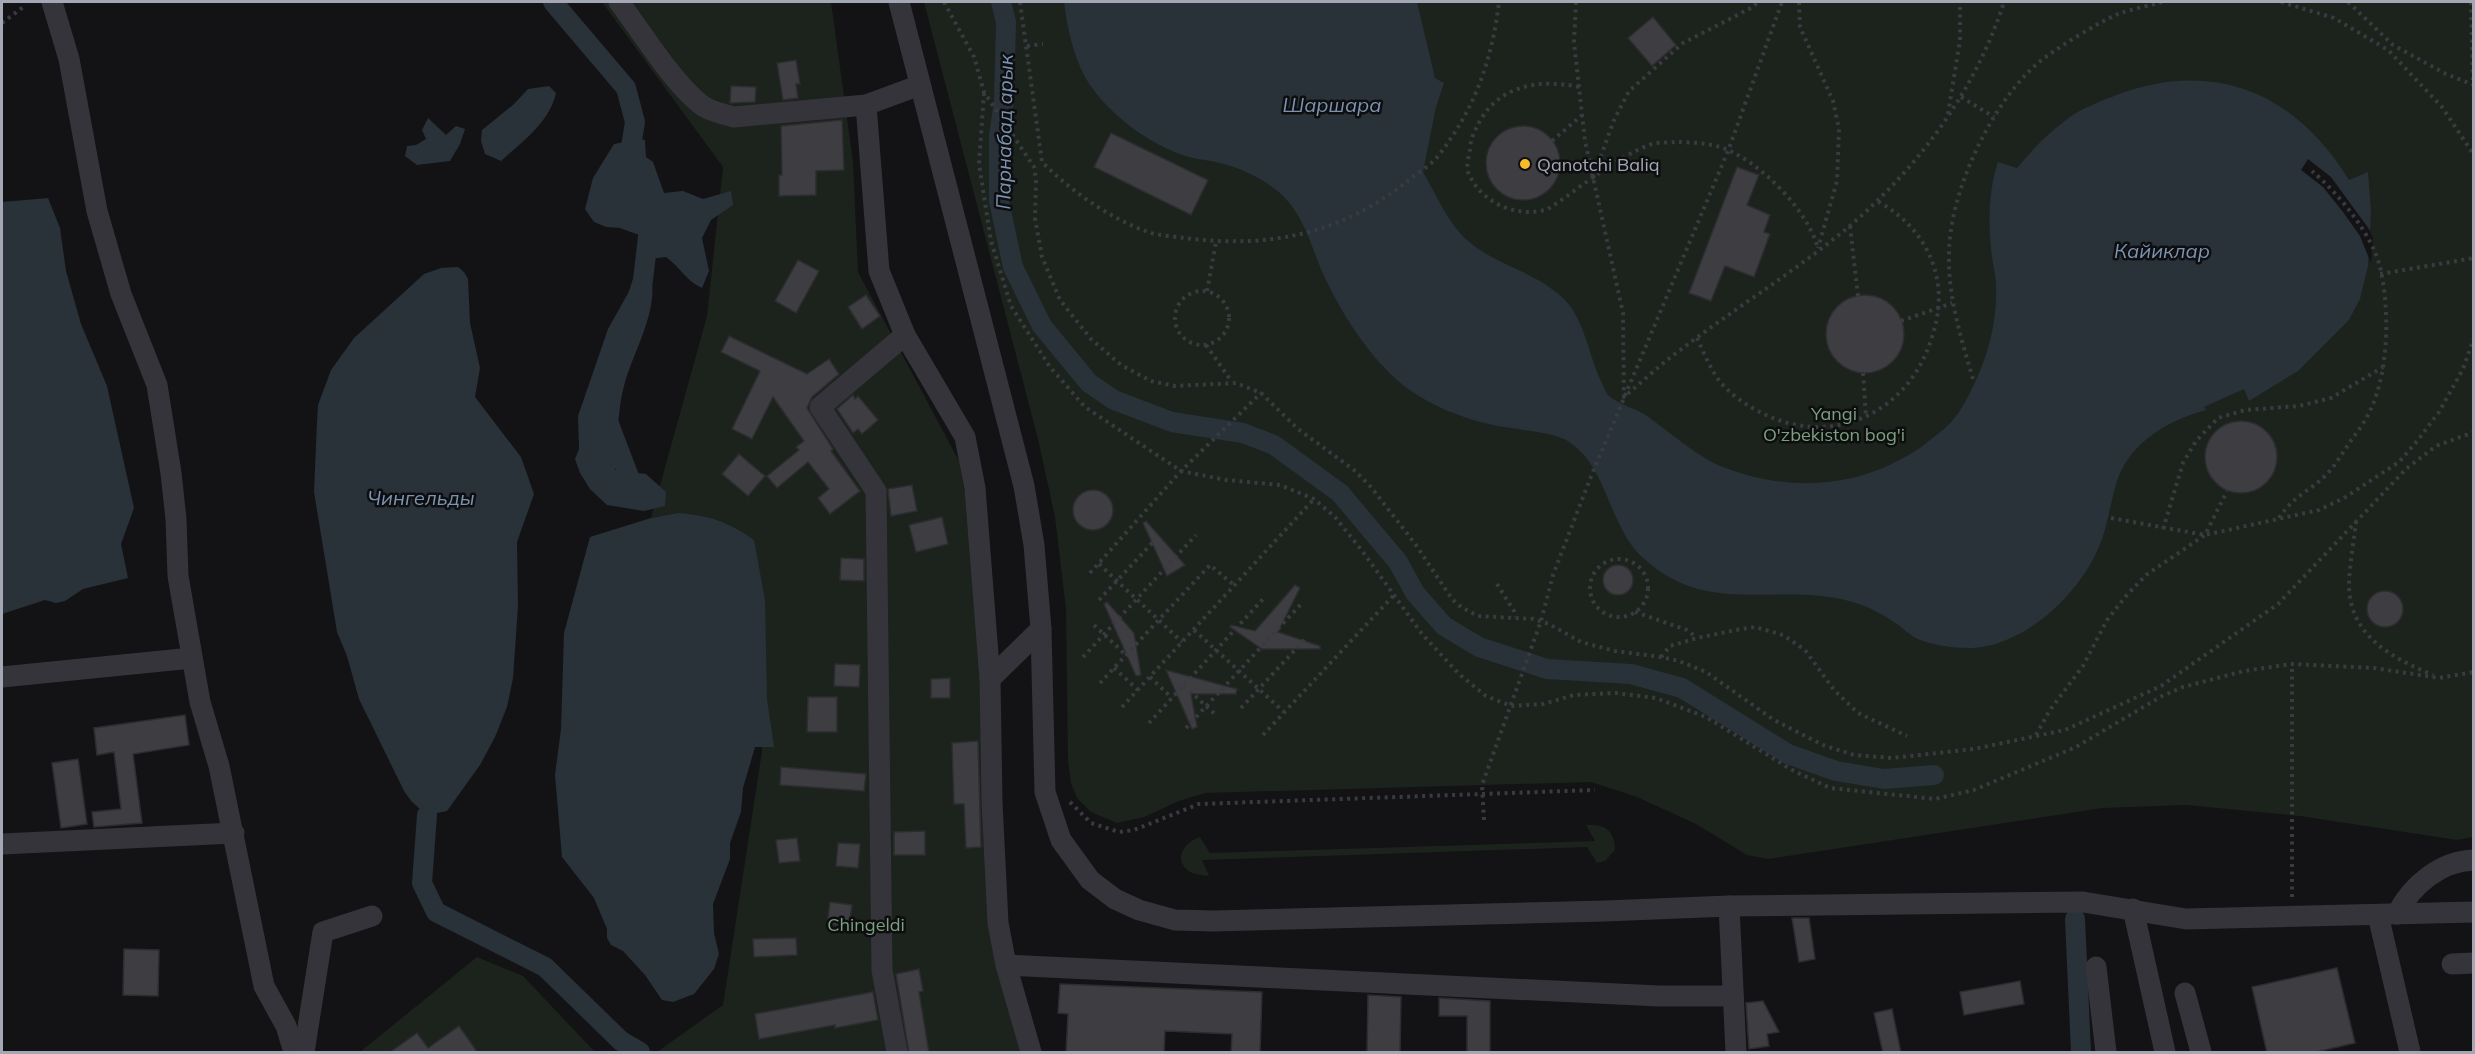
<svg xmlns="http://www.w3.org/2000/svg" width="2475" height="1054" viewBox="0 0 2475 1054" font-family="Mulish,sans-serif">
<style>
.green{fill:#1b231c}
.water{fill:#293139}
.pier{fill:#131315}
.lines{fill:none;stroke-linecap:round;stroke-linejoin:round}
.canal{stroke:#293139;stroke-width:20}
.building{fill:#3d3d42;stroke:#2d2d31;stroke-width:1.5}
.path{stroke:#3a3b41;stroke-width:4;stroke-dasharray:3 4.5;stroke-linecap:butt}
.minor{stroke:#34343a;stroke-width:21}
.poi-dot{fill:#f5bd2a;stroke:#0e0e10;stroke-width:2}
.labels{text-anchor:middle;dominant-baseline:central;stroke-width:5;stroke-linejoin:round;paint-order:stroke}
.poi-label{font-size:18px;fill:#a4a8b5;stroke:#0e0e10;text-anchor:start}
.park-label{font-size:18px;fill:#7ba17f;stroke:#0e0e10}
.water-label{font-size:20px;font-style:italic;fill:#7a94b2;stroke:#0e0e10}
</style>
<rect width="100%" height="100%" fill="#131315"/>
<!-- green -->
<g class="green">
<path d="M602,2H831L853,162L858,272L959,461L978,562L991,902L1029,1052H657L723,1005L762,751L765,600L678,513L651,518L707,316L723,167Z"/>
<path d="M924,2H2473V837L2457,840L2300,816L2186,805L2103,808L1768,859L1747,855L1696,824L1637,797L1591,782L1205,793L1179,801L1144,817L1117,823L1091,812L1077,798L1071,783L1068,761L1066,609L1055,517L1038,439Z"/>
<path d="M1586,825C1605,824 1615,830 1615,850L1605,861L1597,863L1587,847L1202,860L1209,876C1203,875 1196,875 1190,872C1172,860 1184,842 1200,837L1210,853L1595,841Z"/>
<path d="M477,957L523,976L595,1052H360Z"/>
</g>
<!-- water -->
<g class="water">
<path d="M1064,2H1417L1435,78L1444,83L1436,107L1423,172C1436,194 1448,223 1467,240C1497,267 1535,270 1565,300C1584,320 1589,354 1600,379C1603,384 1605,392 1609,396C1619,405 1636,408 1647,416C1667,430 1697,456 1718,465C1788,494 1862,489 1924,445C1936,435 1950,426 1959,412C1982,375 1998,330 1996,285C1996,276 1993,266 1992,257C1988,226 1988,191 1998,162L2017,168C2032,150 2047,134 2066,120C2081,108 2101,101 2119,94C2217,59 2296,94 2349,180L2368,172L2371,211L2368,266L2360,299L2349,320L2298,371L2249,401L2244,389L2204,407L2206,410C2169,420 2130,442 2117,481C2110,503 2108,527 2098,549C2079,593 2031,639 1982,647C1964,650 1936,646 1920,640C1910,636 1902,627 1894,622C1883,615 1871,608 1859,604C1782,578 1710,621 1642,557C1607,524 1609,466 1566,440C1552,432 1520,430 1504,427C1470,422 1423,404 1397,380C1367,353 1342,314 1325,278C1311,248 1304,211 1276,190C1260,177 1240,168 1220,163C1210,160 1199,160 1189,157C1150,146 1105,112 1085,77C1073,54 1067,27 1064,2Z"/>
<path d="M549,86L556,93C549,123 523,141 501,161L485,154L481,141L482,130L514,104L528,89Z"/>
<path d="M428,118L446,135L456,126L465,129L460,144L450,161L417,165L405,156L407,146L416,145L426,139L422,130Z"/>
<path d="M640,139L645,140L646,157L653,162L664,193L683,191L703,199L731,191L733,205L711,220L702,238L709,271L702,288C686,281 681,268 666,257L649,259L639,235L620,228L606,227L594,222L585,209L593,178L614,144Z"/>
<path d="M48,198L60,228L66,271L81,324L107,386L134,508L121,544L128,578L83,589L65,601L56,603L45,600L2,614V202Z"/>
<path d="M458,267L464,272L468,279L470,323L480,368L475,397L521,457L534,494L517,542L518,606L513,678L507,707L495,737L480,765L447,811L427,815L412,802L404,791L359,699L347,656L337,632L314,492L317,422L318,405L331,370L354,338L424,274L441,268Z"/>
<path d="M641,270L651,274C659,312 633,351 624,386C617,411 618,444 615,470L646,474L666,492L665,506L644,511L607,505L590,489L580,473L575,459L579,449L578,416L608,329Z"/>
<path d="M678,513C710,516 727,521 754,540L765,600L767,699L774,747H755L743,788L741,812L730,843V859L713,904L714,933L719,954L714,969L694,994L673,1002L662,1000L645,975L623,951L611,945L607,938V929L594,898L562,857L555,775L561,729L564,633L590,537L651,518Z"/>
</g>
<!-- pier -->
<path class="pier" d="M2308,159L2331,177L2369,229L2373,238L2371,263L2360,236L2343,212L2323,187L2301,170Z"/>
<g class="lines">
<!-- canal -->
<g class="canal">
<path d="M553,2L626,88L635,122L628,165"/>
<path d="M1001,2L1006,22L1004,101L999,136V201L1013,267L1042,326L1089,383L1114,400L1172,422L1243,433L1274,445L1340,493L1398,562L1415,593L1444,626L1479,647L1547,669L1631,674L1682,688L1788,754L1836,771L1884,779L1934,775"/>
<path d="M638,296L643,280L649,228"/>
<path d="M609,424L636,495"/>
<path d="M427,815L422,883L436,912L545,967L621,1041L640,1052"/>
<path d="M2075,919L2081,1052"/>
</g>
</g>
<!-- building -->
<g class="building">
<path d="M1653,17L1676,45L1652,66L1628,38Z"/>
<path d="M796,60L800,84H796L798,98L783,100L777,63Z"/>
<path d="M731,86L756,87L755,102L730,103Z"/>
<path d="M842,120L844,170L816,171V195L779,196V175H782L781,126Z"/>
<circle cx="1523" cy="163" r="37"/>
<path d="M1111,133L1208,180L1191,215L1094,167Z"/>
<path d="M1737,167L1759,175L1747,205L1770,215L1764,232L1770,234L1754,277L1725,266L1711,301L1689,293Z"/>
<path d="M798,260L819,271L796,313L775,301Z"/>
<path d="M866,295L880,316L862,329L848,307Z"/>
<circle cx="1865" cy="334" r="39"/>
<path d="M729,336L807,374L829,359L839,374L812,397L807,408L833,449L831,451L860,491L830,514L818,498L829,489L808,462L777,488L767,476L799,450L796,447L804,441L773,397L752,439L732,429L760,371L721,352Z"/>
<path d="M853,395L855,399L858,396L878,420L862,434L858,429L853,433L837,409Z"/>
<circle cx="2241" cy="457" r="36"/>
<path d="M739,454L765,476L748,496L722,474Z"/>
<path d="M912,485L917,511L891,516L888,489Z"/>
<circle cx="1093" cy="510" r="20"/>
<path d="M942,517L948,544L916,552L909,525Z"/>
<path d="M1146,521L1185,565L1167,576L1143,523Z"/>
<path d="M841,558L864,559V581L840,580Z"/>
<circle cx="1618" cy="580" r="15"/>
<path d="M1295,585L1300,588L1278,632L1320,646V649H1262L1230,627L1231,625L1255,631Z"/>
<circle cx="2385" cy="609" r="18"/>
<path d="M1107,602L1134,633L1141,675L1136,676L1104,604Z"/>
<path d="M835,664L860,665L859,687L834,686Z"/>
<path d="M1166,670L1237,689L1236,694H1191L1197,727L1192,729Z"/>
<path d="M950,678V698H931V679Z"/>
<path d="M808,697H837V732H807Z"/>
<path d="M185,715L189,745L133,754L142,823L94,827L92,812L121,809L114,752L97,755L94,728Z"/>
<path d="M978,741L981,847L966,848L964,804H954L952,743Z"/>
<path d="M78,759L87,824L61,828L52,763Z"/>
<path d="M781,767L866,774L864,791L780,785Z"/>
<path d="M925,831V855H894V832Z"/>
<path d="M797,838L800,861L779,863L776,840Z"/>
<path d="M838,843L860,844L858,868L836,866Z"/>
<path d="M830,902L852,905L849,927L827,924Z"/>
<path d="M1792,918H1809L1815,959L1799,962Z"/>
<path d="M796,938L797,955L754,957L753,939Z"/>
<path d="M124,949L159,950L158,996L123,995Z"/>
<path d="M2337,968L2355,1043L2312,1053H2267L2252,987Z"/>
<path d="M919,969L923,991L919,992L929,1053H909L896,974Z"/>
<path d="M2020,981L2024,1004L1964,1015L1960,992Z"/>
<path d="M1060,984L1262,992L1260,1053H1231L1232,1034L1165,1031L1164,1053H1066L1068,1014L1058,1013Z"/>
<path d="M873,992L878,1020L835,1028V1025L759,1039L755,1014Z"/>
<path d="M1368,995L1401,997L1400,1053H1367Z"/>
<path d="M1439,998L1490,1001V1053H1467V1016H1439Z"/>
<path d="M1763,1001L1779,1032L1767,1034L1769,1046L1749,1049L1746,1003Z"/>
<path d="M1892,1009L1901,1053H1883L1874,1013Z"/>
<path d="M459,1026L478,1053H389L417,1033L428,1048Z"/>
</g>
<g class="lines">
<!-- path -->
<g class="path">
<path d="M944,2L974,57L984,92L1034,167L1036,179L1035,218L1042,257L1060,300L1091,339L1121,365L1151,381L1175,386L1236,383L1261,393L1298,429L1354,470L1371,487L1416,545L1452,599L1461,607L1478,616L1533,619L1549,624L1581,642L1615,651L1661,657L1679,661L1706,672L1774,720L1823,745L1854,755L1892,758L1974,749L2065,730L2161,686L2278,604L2406,469L2436,446L2474,432"/>
<path d="M1020,2L1042,162C1071,191 1109,218 1148,232C1159,236 1173,236 1184,238C1269,249 1343,234 1410,179C1419,172 1431,165 1438,156C1475,109 1492,60 1499,2"/>
<path d="M1576,2L1574,42L1585,141L1623,313L1624,397C1643,381 1662,363 1683,348C1738,306 1799,269 1852,224C1921,164 1976,89 2004,2"/>
<path d="M1799,2L1800,27L1833,101L1839,129L1837,181L1818,248"/>
<path d="M2281,2L2334,18L2388,50L2442,107L2474,155"/>
<path d="M2348,2L2393,45L2446,74L2474,85"/>
<path d="M2471,2L2473,85"/>
<path d="M2,23L26,5"/>
<path d="M1027,46L1043,44"/>
<path d="M1579,87C1543,79 1502,84 1481,119C1475,130 1471,137 1470,149C1469,156 1466,166 1468,172C1480,203 1518,219 1548,209C1582,187 1614,158 1652,144C1659,142 1668,143 1675,142C1689,142 1707,143 1720,147C1758,159 1809,211 1818,249"/>
<path d="M984,93L979,164L991,241L1011,306L1050,367L1085,407L1181,471L1226,480L1280,485L1314,499L1335,517L1363,552L1422,634L1459,674L1486,696L1511,706L1543,704L1574,695L1615,693L1656,698L1706,717L1792,770L1830,788L1935,799L1974,790L2076,747L2162,696L2183,687L2244,671L2292,664L2374,668L2439,678L2474,672"/>
<path d="M1961,97L1994,117"/>
<path d="M1948,114L1960,40V2"/>
<path d="M1552,141L1582,115"/>
<path d="M1593,178L1614,120L1629,91L1683,43L1751,8L1758,2"/>
<path d="M1850,226L1858,296"/>
<path d="M2380,274L2474,258"/>
<circle cx="1202" cy="318" r="27"/>
<path d="M1207,291L1216,242"/>
<path d="M1901,321L1952,303"/>
<path d="M1697,338C1703,351 1709,366 1718,379C1729,394 1747,406 1764,414C1834,448 1908,412 1931,340C1940,313 1942,291 1933,264C1923,236 1903,215 1877,201"/>
<path d="M1206,345L1232,382"/>
<path d="M1863,373L1866,417"/>
<path d="M1973,379C1961,338 1948,298 1949,254C1949,191 1995,93 2047,56C2064,44 2099,22 2118,14C2132,9 2148,6 2162,2"/>
<path d="M2111,518L2205,535L2319,510L2344,498L2399,462L2418,440L2439,412L2463,369L2474,338"/>
<path d="M2279,518C2294,495 2309,492 2326,475C2335,466 2343,452 2350,442C2357,432 2365,422 2370,411C2389,371 2390,310 2380,267C2372,234 2338,193 2312,171"/>
<path d="M2356,521C2354,541 2350,562 2349,582C2348,635 2390,657 2433,675"/>
<path d="M2163,529L2183,463L2196,441L2218,418L2245,410L2299,406L2331,398L2383,367"/>
<circle cx="1619" cy="588" r="29"/>
<path d="M1099,564L1182,642"/>
<path d="M1090,573L1181,471L1261,393"/>
<path d="M1497,584L1514,611L1515,617"/>
<path d="M1099,600L1155,540"/>
<path d="M1635,612L1687,630L1696,637"/>
<path d="M1094,625L1126,655"/>
<path d="M1194,630L1284,712"/>
<path d="M1083,657L1196,535"/>
<path d="M1661,657L1670,646L1697,638L1736,630L1755,627L1783,635L1805,650L1834,690L1858,713L1907,736"/>
<path d="M1114,668L1138,690"/>
<path d="M1150,677L1172,698"/>
<path d="M1100,683L1210,565L1235,586"/>
<path d="M1184,686L1216,715"/>
<path d="M1122,707L1314,499"/>
<path d="M1241,708L1307,637"/>
<path d="M1149,723L1263,599"/>
<path d="M1186,728L1301,604"/>
<path d="M1263,735L1394,595"/>
<path d="M2036,735L2050,710L2083,666L2107,620L2126,596L2146,575L2205,535L2227,491"/>
<path d="M1070,802L1091,823L1119,832L1134,830L1199,804L1595,790"/>
<path d="M1484,820L1482,785L1541,621L1553,575L1592,474L1728,151L1782,2"/>
<path d="M2292,897V664"/>
</g>
<!-- minor -->
<g class="minor">
<path d="M52,2L69,59L97,211L121,294L157,385L171,473L176,519L178,576L200,702L219,766L264,986L286,1026L294,1052"/>
<path d="M619,2C641,31 675,86 703,106C712,112 723,114 734,117L866,105L920,85"/>
<path d="M899,2L1024,486L1034,545L1041,629L1045,792L1061,840L1090,880L1115,899L1139,910L1175,920L1213,921L1605,911L1729,906L2083,902L2186,919L2474,912"/>
<path d="M866,105L879,271L905,335L965,437L975,488L990,679L992,802L998,923L1006,965L1031,1052"/>
<path d="M2,677L192,658"/>
<path d="M990,679L1041,629"/>
<path d="M2,844L234,833"/>
<path d="M1729,906L1736,1052"/>
<path d="M2133,909L2165,1052"/>
<path d="M2397,914C2411,886 2440,861 2474,860"/>
<path d="M2378,915L2410,1052"/>
<path d="M2452,964L2474,963"/>
<path d="M1006,965L1659,996H1733"/>
<path d="M2096,967L2106,1052"/>
<path d="M2185,993L2201,1052"/>
<path d="M304,1052L323,932L372,916"/>
<path d="M897,1052L882,970L876,491L820,407L905,335"/>
</g>
</g>
<!-- markers -->
<circle class="poi-dot" cx="1525" cy="164" r="6"/>
<g class="labels">
<!-- poi labels -->
<g class="poi-label">
<text x="1537" y="164">Qanotchi Baliq</text>
</g>
<!-- park labels -->
<g class="park-label">
<text x="1834" y="413">Yangi<tspan x="1834" dy="21">O'zbekiston bog'i</tspan></text>
<text x="866" y="924">Chingeldi</text>
</g>
<!-- water labels -->
<g class="water-label">
<text x="1332" y="104">Шаршара</text>
<text transform="translate(1004 132) rotate(-89)">Парнабад арык</text>
<text x="2162" y="250">Кайиклар</text>
<text x="421" y="497">Чингельды</text>
</g>
</g>
<!-- border -->
<rect width="2475" height="1054" fill="none" stroke="#a4a8b5" stroke-width="6"/>
</svg>
